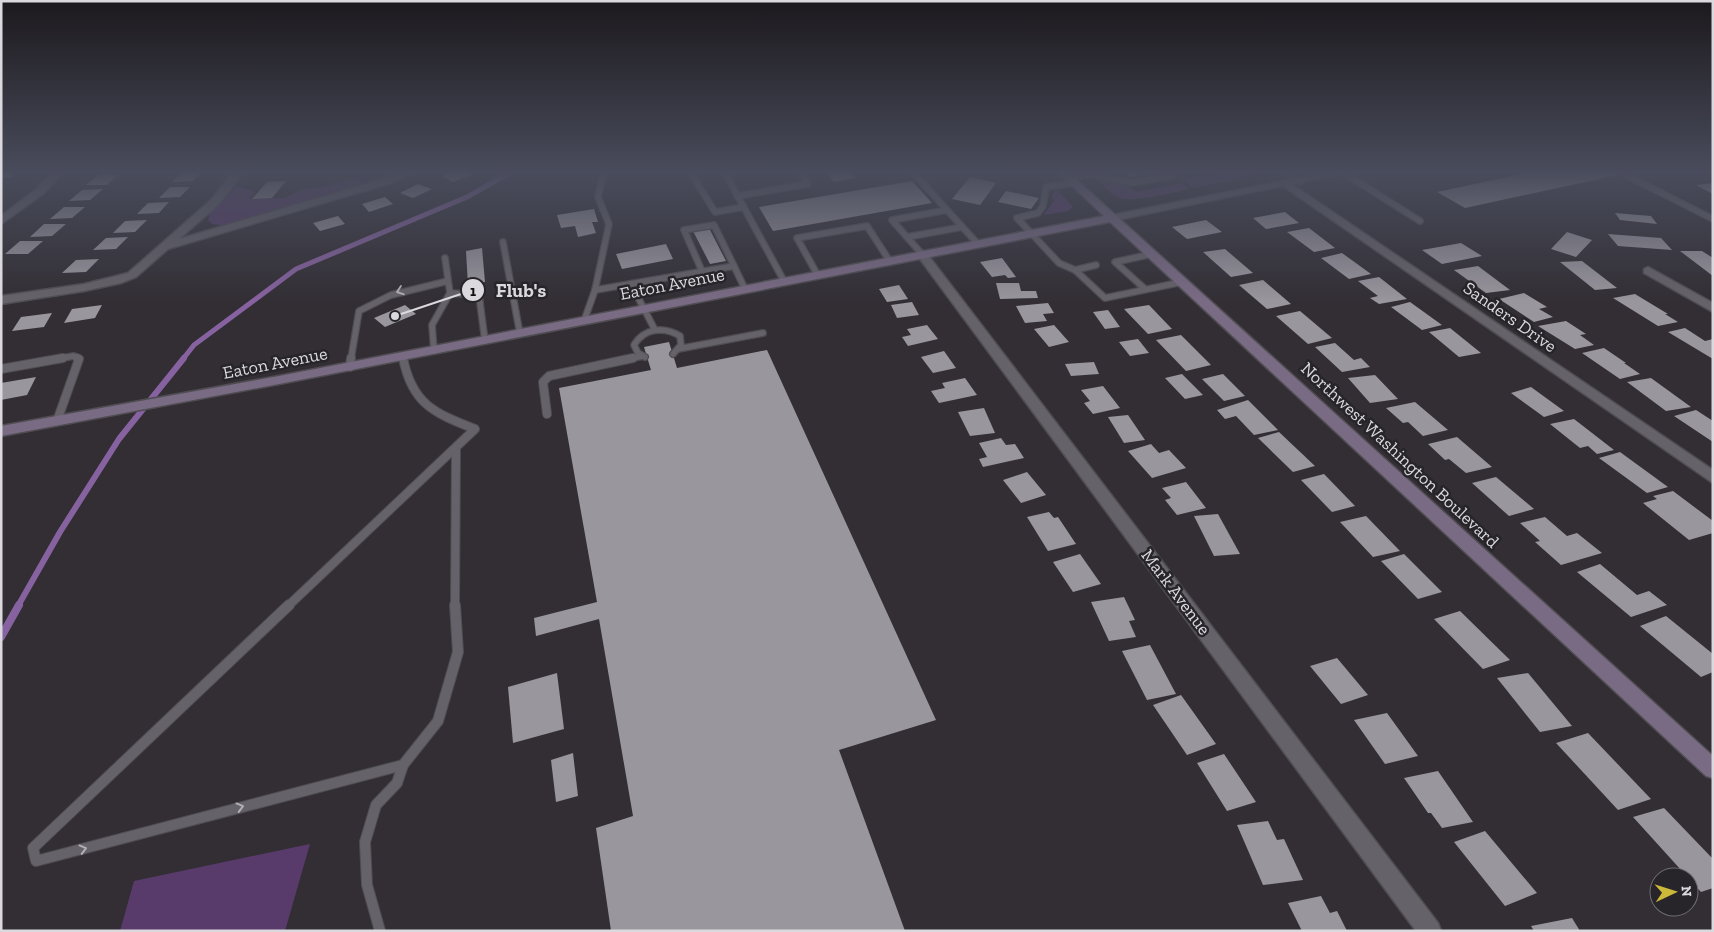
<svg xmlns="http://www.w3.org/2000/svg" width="1714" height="932" viewBox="0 0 1714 932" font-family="'Zilla Slab',serif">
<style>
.green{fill:#583a6b}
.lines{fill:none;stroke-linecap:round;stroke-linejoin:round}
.stream-far2{stroke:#8762a0;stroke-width:5}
.stream-far1{stroke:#8762a0;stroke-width:6}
.stream{stroke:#8762a0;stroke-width:8}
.building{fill:#9a969d}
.service-far2-casing{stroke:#504d52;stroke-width:8}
.service-far1-casing{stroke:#504d52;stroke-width:10}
.service-casing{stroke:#504d52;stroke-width:12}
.minor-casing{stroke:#504d52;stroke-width:3}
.tertiary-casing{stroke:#504d52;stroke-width:3}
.secondary-casing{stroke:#504d52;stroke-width:3}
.service-far2{stroke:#666269;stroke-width:5.5}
.service-far1{stroke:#666269;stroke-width:8}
.service{stroke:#666269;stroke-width:10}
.minor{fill:#666269;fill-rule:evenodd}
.tertiary{fill:#666269;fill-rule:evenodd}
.secondary{fill:#7a6b84;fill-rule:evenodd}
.oneway{stroke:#b2afb4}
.labels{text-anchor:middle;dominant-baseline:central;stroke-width:5;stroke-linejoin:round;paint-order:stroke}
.street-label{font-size:18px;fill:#dbd9dd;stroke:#28252a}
.leader{fill:none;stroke:#dbd9dd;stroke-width:2}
.callout-dot{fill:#dbd9dd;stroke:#28252a;stroke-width:2}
.mark-label{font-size:15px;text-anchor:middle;font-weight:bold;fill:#111}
.callout-label{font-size:19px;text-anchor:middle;font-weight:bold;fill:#dbd9dd;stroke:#28252a;stroke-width:5;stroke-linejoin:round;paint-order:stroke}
</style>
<rect width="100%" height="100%" fill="#322e34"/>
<!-- green -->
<g class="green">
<path d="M1171,171H1179L1188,178L1225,171H1277L1193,188Z"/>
<path d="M1095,177L1122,183L1136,192L1182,183L1189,189C1172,192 1130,205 1115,196C1108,191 1102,183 1095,177Z"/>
<path d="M357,178L364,184L229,226L212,224L208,220L210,213L237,186L255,192L249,199L285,198L303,189L322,187Z"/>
<path d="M1055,191H1058L1073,207L1068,211L1044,215L1054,200L1052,196Z"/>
<path d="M310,844L285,931H120L134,881Z"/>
</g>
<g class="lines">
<!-- stream-far2 -->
<path class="stream-far2" d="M183,359L194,345L296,269L467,197L513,171"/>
<!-- stream-far1 -->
<path class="stream-far1" d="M18,606L60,532L119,439L184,358"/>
<!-- stream -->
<path class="stream" d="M1,637L19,605"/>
</g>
<!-- building -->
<g class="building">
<path d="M1,171H16L11,177L1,178Z"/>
<path d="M202,171L193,181L172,182L182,172Z"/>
<path d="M453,171H468L473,174L453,182L442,176Z"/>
<path d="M826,171H850L855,178L834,182Z"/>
<path d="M1123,171H1158V172L1130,177Z"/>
<path d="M1535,171H1611L1618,175L1465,208L1437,192Z"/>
<path d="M119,174L107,185H86L99,175Z"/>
<path d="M970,177L996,183L980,205L952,199Z"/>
<path d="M286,181L272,198L252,199L267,182Z"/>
<path d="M912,181L932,203L773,231L759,207Z"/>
<path d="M1713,183V194L1696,185Z"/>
<path d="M418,184L432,189L413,198L400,193Z"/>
<path d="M170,187H190L180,197L159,198Z"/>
<path d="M103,189L90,200L69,201L82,190Z"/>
<path d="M1006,191L1039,198L1031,209L998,202Z"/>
<path d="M385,197L393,204L369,212L362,204Z"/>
<path d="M169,202L159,213L137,214L148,203Z"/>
<path d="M64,207H85L72,218L50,219Z"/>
<path d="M594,209L598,222H592L596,233L578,237L575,226L561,228L557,215Z"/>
<path d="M1285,212L1299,223L1266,229L1253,218Z"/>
<path d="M1615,213L1651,216L1657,224L1620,220Z"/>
<path d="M338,216L345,224L320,231L313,223Z"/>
<path d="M147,220L135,232L113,233L125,221Z"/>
<path d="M1206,220L1222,232L1187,239L1172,227Z"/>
<path d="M44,224H66L52,236L30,237Z"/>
<path d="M709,228L726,261L710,264L693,231Z"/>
<path d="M1309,228L1335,248L1314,252L1287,232Z"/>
<path d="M1567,232L1592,240L1576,257L1551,249Z"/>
<path d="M1608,234L1661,238L1672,250L1618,246Z"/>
<path d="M128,237L116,249L93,250L106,238Z"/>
<path d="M20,241H43L28,254H5Z"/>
<path d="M1461,243L1482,256L1442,264L1422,250Z"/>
<path d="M666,244L673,259L622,269L616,254Z"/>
<path d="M482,248L485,282L468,285L466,251Z"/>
<path d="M1225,249L1253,273L1231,277L1203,252Z"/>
<path d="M1680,251H1702L1713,258V276Z"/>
<path d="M1342,253L1371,274L1349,279L1321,258Z"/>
<path d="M1002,258L1016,277L1008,278L1005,275L992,277L980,262Z"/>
<path d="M99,259L86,272L62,273L76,260Z"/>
<path d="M1582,261L1617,288L1595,290L1560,262Z"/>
<path d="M1478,266L1510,290L1486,293L1454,270Z"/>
<path d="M1379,277L1407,299L1379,304L1370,298L1378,296L1358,281Z"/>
<path d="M1263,280L1291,304L1267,309L1239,285Z"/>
<path d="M996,283H1019L1021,291H1036L1038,298L1000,299Z"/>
<path d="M899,285L908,299L887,302L879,289Z"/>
<path d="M1524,293L1547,307L1539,309L1553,317L1534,322L1499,299Z"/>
<path d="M1635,294L1668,314H1665L1678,322L1658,326L1613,298Z"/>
<path d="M912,302L919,315L897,318L891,305Z"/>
<path d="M1410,302L1442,325L1422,330L1391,307Z"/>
<path d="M1048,303L1054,313L1043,314L1047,321L1025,323L1016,306Z"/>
<path d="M102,305L95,318L64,323L72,309Z"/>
<path d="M405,305L416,314L385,327L374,318Z"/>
<path d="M1149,305L1172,329L1148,334L1124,309Z"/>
<path d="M1108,310L1120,327L1105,329L1093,312Z"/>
<path d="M1300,311L1332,338L1308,344L1276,316Z"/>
<path d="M52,313L44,327L12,331L21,317Z"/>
<path d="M1566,321L1586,334L1580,335L1594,345L1575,349L1538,326Z"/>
<path d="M927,325L938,339L908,346L902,337L911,335L907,329Z"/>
<path d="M1054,325L1069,342L1049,347L1034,329Z"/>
<path d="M1450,328L1481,353L1459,357L1429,332Z"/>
<path d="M1685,328L1705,341L1713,339V359L1668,332Z"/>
<path d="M1181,335L1211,365L1186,371L1156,340Z"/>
<path d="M1138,339L1149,353L1130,356L1119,342Z"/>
<path d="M669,342L677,368L767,350L936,720L839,750L905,931H611L596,828L633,816L599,619L536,636L534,618L597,602L559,388L651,370L644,347Z"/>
<path d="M1335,343L1354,360L1361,358L1370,367L1342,372L1315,347Z"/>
<path d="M1604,348L1626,363H1624L1640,374L1620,379L1582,353Z"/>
<path d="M944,351L956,368L933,373L921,357Z"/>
<path d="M1094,362L1099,374L1071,376L1065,364Z"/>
<path d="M1182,374L1203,395L1185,399L1165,378Z"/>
<path d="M1223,374L1245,396L1224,401L1202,379Z"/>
<path d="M1375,375L1398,399L1370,403L1348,378Z"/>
<path d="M36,377L27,395L1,400V383Z"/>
<path d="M965,378L977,395L939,403L931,391L945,388L942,383Z"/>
<path d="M1651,378L1691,407L1666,411L1627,382Z"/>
<path d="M1103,386L1120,408L1093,414L1084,403L1090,401L1081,390Z"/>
<path d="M1531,387L1564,411L1544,417L1511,393Z"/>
<path d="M1248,400L1278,430L1254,435L1236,416L1225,419L1217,410Z"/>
<path d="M1415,402L1448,430L1423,436L1408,422L1403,423L1386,408Z"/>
<path d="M984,408L995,433L970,436L958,412Z"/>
<path d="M1696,410L1713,421V442L1674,416Z"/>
<path d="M1128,415L1145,440L1124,443L1108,417Z"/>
<path d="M1574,419L1614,450L1597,454L1588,446L1580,448L1550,424Z"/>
<path d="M1279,432L1315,466L1293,472L1258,438Z"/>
<path d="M1457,437L1492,467L1466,473L1449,459L1445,460L1428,444Z"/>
<path d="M1001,438L1006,445L1015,444L1024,458L983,467L979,459L987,457L979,443Z"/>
<path d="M1151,444L1159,453L1169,450L1186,468L1152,478L1128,451Z"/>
<path d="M1620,452L1668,487L1647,493L1599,458Z"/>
<path d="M1027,472L1046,495L1021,503L1003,480Z"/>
<path d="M1324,474L1355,506L1332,512L1301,480Z"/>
<path d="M1496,477L1534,509L1509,516L1472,483Z"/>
<path d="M1186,482L1206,508L1177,515L1165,500L1171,498L1162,488Z"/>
<path d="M1673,491L1713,521V533L1689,540L1643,503L1657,499L1653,496Z"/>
<path d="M1049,512L1054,518L1058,517L1076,544L1048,551L1027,517Z"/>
<path d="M1218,514L1240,554L1214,556L1194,516Z"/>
<path d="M1366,516L1400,551L1373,557L1340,522Z"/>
<path d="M1545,517L1567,536L1577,533L1602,553L1561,565L1535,542L1540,541L1520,523Z"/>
<path d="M1080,554L1101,584L1073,592L1053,562Z"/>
<path d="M1404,554L1442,592L1418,599L1381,561Z"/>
<path d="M1600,564L1637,595L1649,591L1667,605L1631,617L1577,572Z"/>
<path d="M1124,597L1135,620L1129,621L1136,637L1109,641L1091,602Z"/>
<path d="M1460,611L1510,660L1483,669L1434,619Z"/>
<path d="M1666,616L1713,654V672L1701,677L1640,626Z"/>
<path d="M1150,645L1176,694L1147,700L1122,651Z"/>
<path d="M1337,658L1368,695L1341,704L1310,666Z"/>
<path d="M557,673L564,729L513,743L508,687Z"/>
<path d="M1528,673L1572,726L1540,732L1497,678Z"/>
<path d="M1181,695L1216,744L1187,755L1153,705Z"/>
<path d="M1387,713L1418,756L1385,764L1354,720Z"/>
<path d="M1588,733L1651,799L1618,810L1556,743Z"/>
<path d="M573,753L578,796L556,802L551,760Z"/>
<path d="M1224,754L1256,802L1227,811L1197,763Z"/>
<path d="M1438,771L1473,822L1442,828L1431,813H1428L1404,778Z"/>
<path d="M1664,808L1713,859V888L1701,892L1633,817Z"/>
<path d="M1268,821L1277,840L1284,839L1303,880L1263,885L1237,825Z"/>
<path d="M1485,831L1537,893L1505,906L1454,842Z"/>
<path d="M1321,896L1330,913L1337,911L1347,931H1302L1288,903Z"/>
<path d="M1572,918L1580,931H1534L1531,926Z"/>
</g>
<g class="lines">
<defs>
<g id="service-far2">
<path d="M695,171L690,172L715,212L744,207"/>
<path d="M724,171L784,281"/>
<path d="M912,171L947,210"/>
<path d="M1284,171L1300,182"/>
<path d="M1618,171L1713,219"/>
<path d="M1344,173L1420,221"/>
<path d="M1068,178L1093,174L1131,183L1172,176L1166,171"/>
<path d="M1074,183L1046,187L1043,206L1038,213L1017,218L1059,263L1075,270L1105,298L1182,282"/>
<path d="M737,196L808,184L800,171"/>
<path d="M907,237L962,227"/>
<path d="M503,242L520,334"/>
<path d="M921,253L892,220L947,210L977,243"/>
<path d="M445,258L450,293L479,295L485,341"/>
<path d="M1075,270L1096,265"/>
<path d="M702,271L684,230L714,225L734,266"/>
<path d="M817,274L797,238L867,226L889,260"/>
<path d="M631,284L655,330"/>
<path d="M1145,289L1115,262L1152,254"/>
<path d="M595,290L734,266L745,289"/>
<path d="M584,321L595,290L609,224L598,197L604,171"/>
<path d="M678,349L763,333"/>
<path d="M434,351L432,325L450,293"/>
<path d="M403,357V359"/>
<path d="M645,357L638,353L634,345C644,328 664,326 680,336L681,345L673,354"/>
<path d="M56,359L74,356L79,359"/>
<path d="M351,359L359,311L391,295L448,281"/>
<path d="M628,359L643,356"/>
</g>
<g id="service-far1">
<path d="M350,367L351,358"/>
<path d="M1,369L63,358"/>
<path d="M547,414L543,382L549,376L633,358"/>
<path d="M57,421L79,359L77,358"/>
<path d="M288,606L475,429C434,413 412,404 403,358"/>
<path d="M455,606L456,448"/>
</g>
<g id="service">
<path d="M289,605L33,848L36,861L403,765"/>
<path d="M380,931L367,885L365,842L376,805L397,783L403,765L438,721L458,652L455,605"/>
</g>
<g id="minor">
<path d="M54,171H65L43,194L1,224V216L35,190Z"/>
<path d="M234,171H245L219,204L179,239L383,179L401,171H416L391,183L168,249L136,277L121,283L84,291L1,304V296L84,284L128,273L211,200Z"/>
<path d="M1287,181L1713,470V483L1283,186V182Z"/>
<path d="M921,250L925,251L1438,923L1441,931H1416L917,255V251Z"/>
<path d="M1648,267L1713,303V312L1644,273V269Z"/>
</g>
<path id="tertiary" d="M1332,171H1355L1112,221L1107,218L1112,215Z"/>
<path id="secondary" d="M1056,171H1067L1713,756V778L1706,776L1110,222L279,384L1,436V426L279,376L1104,216Z"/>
</defs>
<!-- service-far2 casing -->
<use href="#service-far2" class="service-far2-casing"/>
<!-- service-far1 casing -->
<use href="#service-far1" class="service-far1-casing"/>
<!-- service casing -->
<use href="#service" class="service-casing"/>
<!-- minor casing -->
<use href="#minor" class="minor-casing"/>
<!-- tertiary casing -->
<use href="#tertiary" class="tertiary-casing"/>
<!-- secondary casing -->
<use href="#secondary" class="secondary-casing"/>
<!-- service-far2 -->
<use href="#service-far2" class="service-far2"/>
<!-- service-far1 -->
<use href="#service-far1" class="service-far1"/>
<!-- service -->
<use href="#service" class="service"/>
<!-- minor -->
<use href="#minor" class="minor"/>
<!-- tertiary -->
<use href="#tertiary" class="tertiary"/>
<!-- secondary -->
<use href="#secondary" class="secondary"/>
</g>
<!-- one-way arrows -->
<defs><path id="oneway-chevron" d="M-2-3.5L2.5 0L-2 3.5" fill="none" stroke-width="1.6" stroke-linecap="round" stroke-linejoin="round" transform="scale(1.25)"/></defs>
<g class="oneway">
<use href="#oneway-chevron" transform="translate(400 291) rotate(161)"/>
<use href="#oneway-chevron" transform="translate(240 807) rotate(-15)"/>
<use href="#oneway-chevron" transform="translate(83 849) rotate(-15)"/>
</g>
<!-- sky -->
<linearGradient id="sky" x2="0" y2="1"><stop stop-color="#1c191d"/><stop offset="0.57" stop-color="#494c5c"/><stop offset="1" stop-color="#494c5c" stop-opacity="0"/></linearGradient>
<rect width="1714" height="302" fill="url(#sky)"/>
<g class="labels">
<!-- street labels -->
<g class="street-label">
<text transform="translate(672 284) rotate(-11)">Eaton Avenue</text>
<text transform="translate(1510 317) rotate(35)">Sanders Drive</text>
<text transform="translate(275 363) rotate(-11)">Eaton Avenue</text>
<text transform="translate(1400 455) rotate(43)">Northwest Washington Boulevard</text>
<text transform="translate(1176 592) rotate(53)">Mark Avenue</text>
</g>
</g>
<!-- callouts -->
<path class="leader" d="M395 316L473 290"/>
<g class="callout-dot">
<circle cx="395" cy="316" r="5"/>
<circle cx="473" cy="290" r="12"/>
</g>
<g class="mark-label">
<text x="473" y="296">1</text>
</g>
<g class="callout-label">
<text x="521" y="297">Flub's</text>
</g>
<!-- border -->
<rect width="1714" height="932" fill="none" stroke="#dbd9dd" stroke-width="5"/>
<!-- north arrow -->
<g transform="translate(1674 892) rotate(86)"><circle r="24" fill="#28252a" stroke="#706d72"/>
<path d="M0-4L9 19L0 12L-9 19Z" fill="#ccb939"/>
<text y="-8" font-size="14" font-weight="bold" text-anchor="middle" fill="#dbd9dd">N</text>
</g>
</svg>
